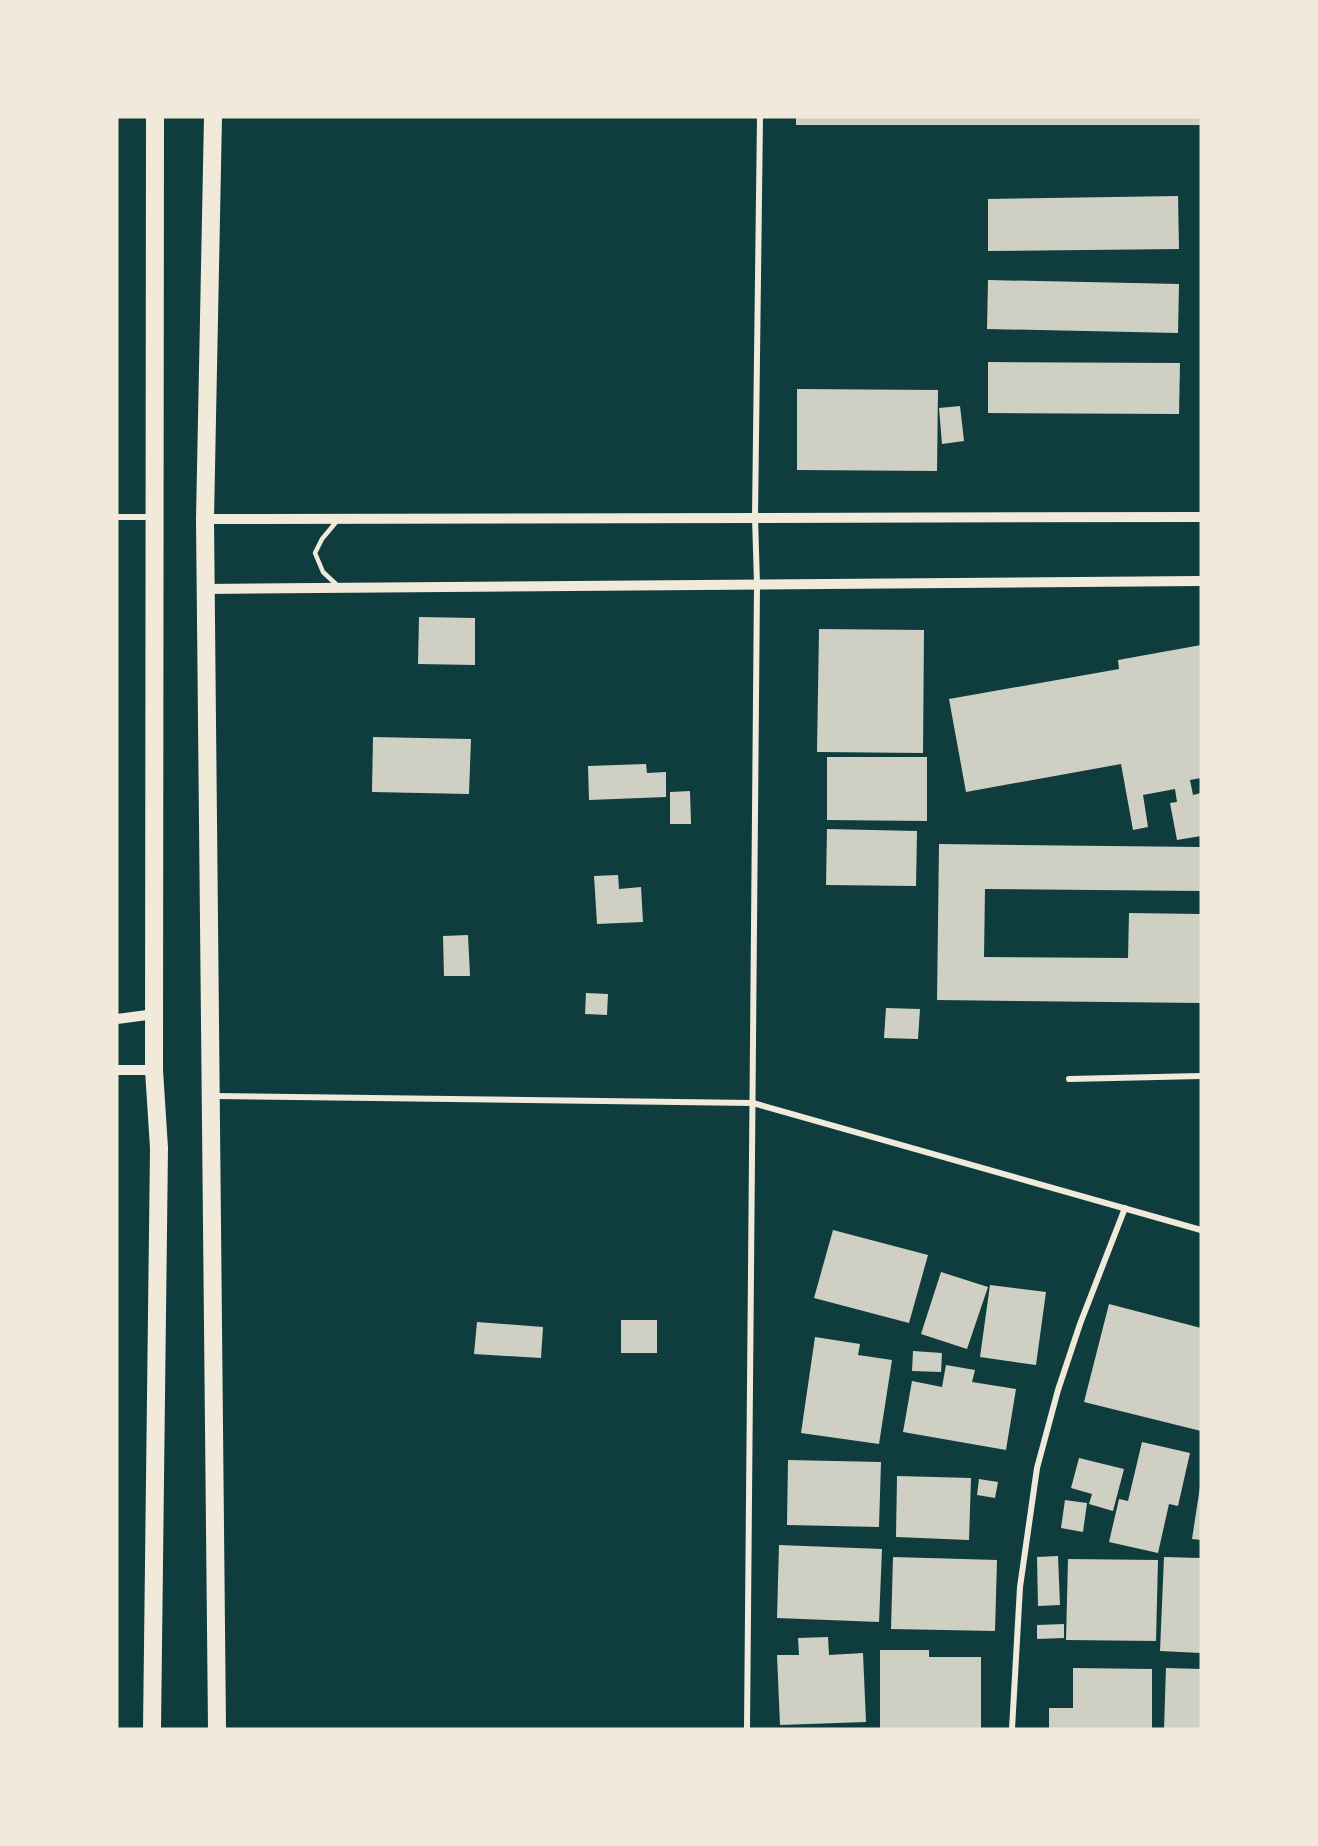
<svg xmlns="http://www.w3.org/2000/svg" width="1318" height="1846" viewBox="0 0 1318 1846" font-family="'Work Sans',sans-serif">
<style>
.building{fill:#cfcfc3}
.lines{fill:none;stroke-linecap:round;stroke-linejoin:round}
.service{stroke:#f1e9da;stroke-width:4.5}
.minor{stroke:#f1e9da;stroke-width:6}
.tertiary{stroke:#f1e9da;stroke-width:10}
.motorway{stroke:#f1e9da;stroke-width:18}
</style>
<rect width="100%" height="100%" fill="#0f3d3e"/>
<!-- building -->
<g class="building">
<rect x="796" y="117" width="405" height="8"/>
<path d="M1178,196L1179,249L988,251V199Z"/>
<path d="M988,280L1179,284L1178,333L987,329Z"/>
<path d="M988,362L1180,363L1179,414L988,413Z"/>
<path d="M797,389L938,390L937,471L797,470Z"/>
<path d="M960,406L964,441L942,444L939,408Z"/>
<path d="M419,617L475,618V665L418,664Z"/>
<path d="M819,629L924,630L923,753L817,752Z"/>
<path d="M1201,645V778L1190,780L1193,795L1201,793V836L1177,840L1170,803L1177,802L1175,789L1143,795L1148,827L1133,830L1121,764L966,792L949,699L1119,669L1118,660Z"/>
<path d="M373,737L471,739L469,794L372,792Z"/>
<path d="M827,757H927V821L827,820Z"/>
<path d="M646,764L647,773L666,772V797L589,800L588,766Z"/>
<path d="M690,791L691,824H670V792Z"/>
<path d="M827,829L917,831L916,886L826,885Z"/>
<path d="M939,844L1201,847V891L985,889L984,957L1128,958L1129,913L1201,914V1003L937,1000Z"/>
<path d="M618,875L619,889L641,887L643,922L597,924L594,876Z"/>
<path d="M468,935L470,976H444L443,936Z"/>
<path d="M586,993L608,994L607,1015L585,1014Z"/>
<path d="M886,1008L920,1009L918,1039L884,1038Z"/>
<path d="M833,1230L928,1255L909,1323L814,1298Z"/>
<path d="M941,1272L988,1287L967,1349L921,1334Z"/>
<path d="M990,1285L1046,1292L1036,1365L980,1357Z"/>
<path d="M1109,1304L1201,1328V1431L1084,1402Z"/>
<rect x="621" y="1320" width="36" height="33"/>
<path d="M477,1322L543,1327L541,1358L474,1354Z"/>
<path d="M815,1337L860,1344L858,1355L892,1360L879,1444L801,1433Z"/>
<path d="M913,1351L942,1353L941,1372L912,1371Z"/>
<path d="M946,1365L975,1370L972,1382L1016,1389L1006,1450L903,1432L912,1381L942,1387Z"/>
<path d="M1142,1442L1190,1453L1178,1506L1169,1504L1158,1553L1109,1542L1119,1499L1128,1501Z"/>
<path d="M1079,1458L1124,1469L1113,1511L1089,1504L1092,1494L1071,1488Z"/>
<path d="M788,1460L881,1462L879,1527L787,1525Z"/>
<path d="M897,1476L971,1478L969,1540L896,1537Z"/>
<path d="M979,1479L998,1482L995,1498L977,1495Z"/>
<path d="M1200,1487H1201V1540L1192,1539Z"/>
<path d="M1065,1500L1087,1503L1083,1532L1061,1528Z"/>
<path d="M779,1545L882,1549L879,1622L777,1618Z"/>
<path d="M1058,1556L1060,1605L1038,1606L1037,1557Z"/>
<path d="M893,1557L997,1560L995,1631L891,1629Z"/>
<path d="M1164,1557L1201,1558V1653L1160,1651Z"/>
<path d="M1068,1559L1158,1560L1156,1641L1066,1640Z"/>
<path d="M1064,1624V1638L1037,1639V1625Z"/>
<path d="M828,1637L829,1655L863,1653L866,1722L780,1725L777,1655H799L798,1638Z"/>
<path d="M880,1650H929V1657H981V1729H880Z"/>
<path d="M1073,1668L1152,1669V1729H1049V1708H1073Z"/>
<path d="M1166,1668L1201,1669V1729H1164Z"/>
</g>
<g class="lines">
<!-- service -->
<path class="service" d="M337,521L322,539L315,553L323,572L339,587"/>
<!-- minor -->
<g class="minor">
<path d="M117,517H152"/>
<path d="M1069,1079L1201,1076"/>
<path d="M214,1096L753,1103L1201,1230"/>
<path d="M747,1729L757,584L755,517L760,117"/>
<path d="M1012,1729L1020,1587L1037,1468L1058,1390L1080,1324L1125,1208"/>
</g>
<!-- tertiary -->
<g class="tertiary">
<path d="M205,519L1201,517"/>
<path d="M205,589L1201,581"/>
<path d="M117,1019L155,1014"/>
<path d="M117,1070H154"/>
</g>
<!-- motorway -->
<g class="motorway">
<path d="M213,117L205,519L217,1729"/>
<path d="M152,1729L159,1148L154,1070L155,117"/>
</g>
</g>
<!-- border -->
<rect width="1318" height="1846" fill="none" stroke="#f1e9da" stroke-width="237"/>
</svg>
